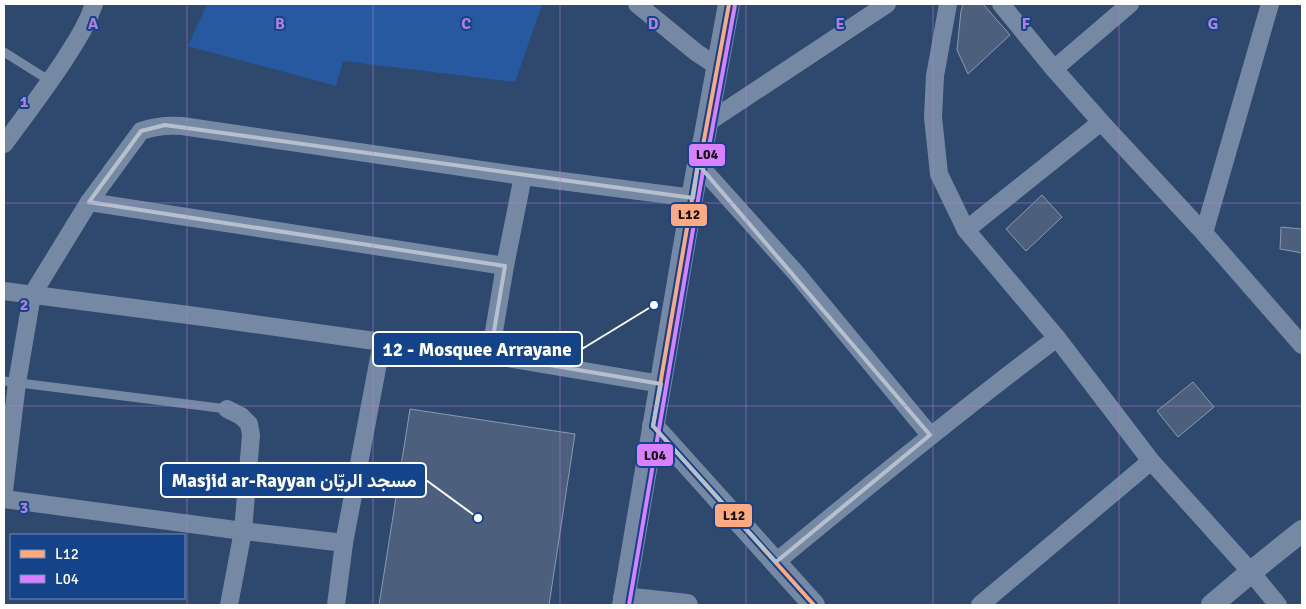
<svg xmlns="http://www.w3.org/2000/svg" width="1306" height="609" viewBox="0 0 1306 609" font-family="Signika,Vazirmatn,sans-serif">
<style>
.green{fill:#2759a0}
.building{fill:#4c607e;stroke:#8a99b1}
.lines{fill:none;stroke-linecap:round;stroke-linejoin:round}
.service{stroke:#7689a4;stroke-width:9}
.minor{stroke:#7689a4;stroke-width:18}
.tertiary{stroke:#7689a4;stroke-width:22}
.bus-1-casing{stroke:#144389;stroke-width:8}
.bus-2-casing{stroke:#144389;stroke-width:8}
.bus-1{stroke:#ffa980;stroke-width:4}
.bus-2{stroke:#d880ff;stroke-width:4}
.marked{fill:none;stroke:#b6bfcc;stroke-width:4;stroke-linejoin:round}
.grid{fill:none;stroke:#b080d9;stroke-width:1;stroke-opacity:0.55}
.grid-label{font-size:16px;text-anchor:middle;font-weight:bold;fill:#b080d9;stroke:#144389;stroke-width:4;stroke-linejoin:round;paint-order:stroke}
.leader{fill:none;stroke:#fff;stroke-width:2}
.callout-dot{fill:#fff;stroke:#144389;stroke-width:2}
.callout{fill:#144389;stroke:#fff;stroke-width:2}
.callout-label{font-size:19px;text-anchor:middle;font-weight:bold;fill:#fff}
.line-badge{stroke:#144389;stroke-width:2}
.pale-badge-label{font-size:14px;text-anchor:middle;font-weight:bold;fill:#111}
</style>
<rect width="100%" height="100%" fill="#2f486e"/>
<!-- green -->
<path class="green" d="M207,4H540L542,5L515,82L343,61L336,86L188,46Z"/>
<!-- building -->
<g class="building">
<path d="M963,4H983L1010,35L968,74L957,50L961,11Z"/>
<path d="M1042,195L1062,217L1026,251L1006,229Z"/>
<path d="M1281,227L1302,229V253L1280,249Z"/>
<path d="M1193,382L1214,407L1178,437L1157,411Z"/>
<path d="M410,409L575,434L549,605H379Z"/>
</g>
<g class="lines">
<!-- service -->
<g class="service">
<path d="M4,52L50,81"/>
<path d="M4,381L227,409"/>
</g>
<!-- minor -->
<g class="minor">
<path d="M637,4L697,53L717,66"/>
<path d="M948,4L935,76L933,117L939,174L966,230L1057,338L1151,461L1251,572L1278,605"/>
<path d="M1001,4L1054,69L1101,122L1204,233L1302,345"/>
<path d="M1054,69L1130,4"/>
<path d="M707,123L887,4"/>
<path d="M4,144C25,116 46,88 65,59C77,40 87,25 94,4"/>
<path d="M698,164L796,273L930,435"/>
<path d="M89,202L505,266"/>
<path d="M966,230L1101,122"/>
<path d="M1204,233L1270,4"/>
<path d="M4,291L211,318L382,342L490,355L661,384"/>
<path d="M490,355L505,266L523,176"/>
<path d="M227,409L241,416L249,424L251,435L243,531L229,605"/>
<path d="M4,491L17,383L32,295L89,202L141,131C155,126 167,125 182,126L523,176L693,198"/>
<path d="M4,499L243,531L344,543"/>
<path d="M776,562C868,486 961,410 1057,338"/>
<path d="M336,605L344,543L382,342"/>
<path d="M980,605L1151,461"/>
</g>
<!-- tertiary -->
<g class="tertiary">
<path d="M653,426L814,605"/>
<path d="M624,598L687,605"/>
<path d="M623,605L698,164L704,140L729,4"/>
<path d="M1212,605L1251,572L1302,531"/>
</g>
<defs>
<g id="bus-1">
<path d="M653,426L698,164L704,140L729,4"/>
<path d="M653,426L814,605"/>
</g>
<path id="bus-2" d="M629,605L704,165L710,141L735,5"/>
</defs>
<!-- bus-1 casing -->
<use href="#bus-1" class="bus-1-casing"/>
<!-- bus-2 casing -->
<use href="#bus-2" class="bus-2-casing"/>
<!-- bus-1 -->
<use href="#bus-1" class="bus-1"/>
<!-- bus-2 -->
<use href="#bus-2" class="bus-2"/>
</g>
<!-- marked area -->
<path class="marked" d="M165,125L693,198L698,164L930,435L776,562L653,426L661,384L490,355L505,266L89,202L141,131Z"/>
<!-- grid -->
<path class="grid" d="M187,4V605M373,4V605M560,4V605M746,4V605M933,4V605M1119,4V605M4,203H1302M4,406H1302"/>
<g class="grid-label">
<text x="93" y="29">A</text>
<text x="280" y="29">B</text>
<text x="466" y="29">C</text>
<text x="653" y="29">D</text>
<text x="840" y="29">E</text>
<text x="1026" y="29">F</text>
<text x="1213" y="29">G</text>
<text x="24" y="107">1</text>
<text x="24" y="310">2</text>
<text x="24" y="513">3</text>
</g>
<!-- callouts -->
<path class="leader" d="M654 305L582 349M478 518L426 480"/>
<g class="callout-dot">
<circle cx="654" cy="305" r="5"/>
<circle cx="478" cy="518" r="5"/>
</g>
<g class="callout">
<rect x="373" y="332" width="209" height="34" rx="5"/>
<rect x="161" y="463" width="265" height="34" rx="5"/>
</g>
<g class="callout-label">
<text x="477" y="356">12 - Mosquee Arrayane</text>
<text x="294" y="487">Masjid ar-Rayyan مسجد الريّان</text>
</g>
<g class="line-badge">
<rect x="688" y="143" width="38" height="24" rx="5" fill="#d880ff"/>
<rect x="670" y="203" width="38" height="24" rx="5" fill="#ffa980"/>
<rect x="636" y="443" width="38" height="24" rx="5" fill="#d880ff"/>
<rect x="714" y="503" width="39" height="25" rx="5" fill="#ffa980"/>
</g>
<g class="pale-badge-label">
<text x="707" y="159">L04</text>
<text x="689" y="219">L12</text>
<text x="655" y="460">L04</text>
<text x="734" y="520">L12</text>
</g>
<!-- border -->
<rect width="1306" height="609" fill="none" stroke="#ffffff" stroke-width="10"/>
<!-- legend -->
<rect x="10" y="534" width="175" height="65" fill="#144389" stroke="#728eb8"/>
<rect x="20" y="550" width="25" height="8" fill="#ffa980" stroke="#728eb8"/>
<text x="55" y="559" font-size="15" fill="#ffffff">L12</text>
<rect x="20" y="575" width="25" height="8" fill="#d880ff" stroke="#728eb8"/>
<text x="55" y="584" font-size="15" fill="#ffffff">L04</text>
</svg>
